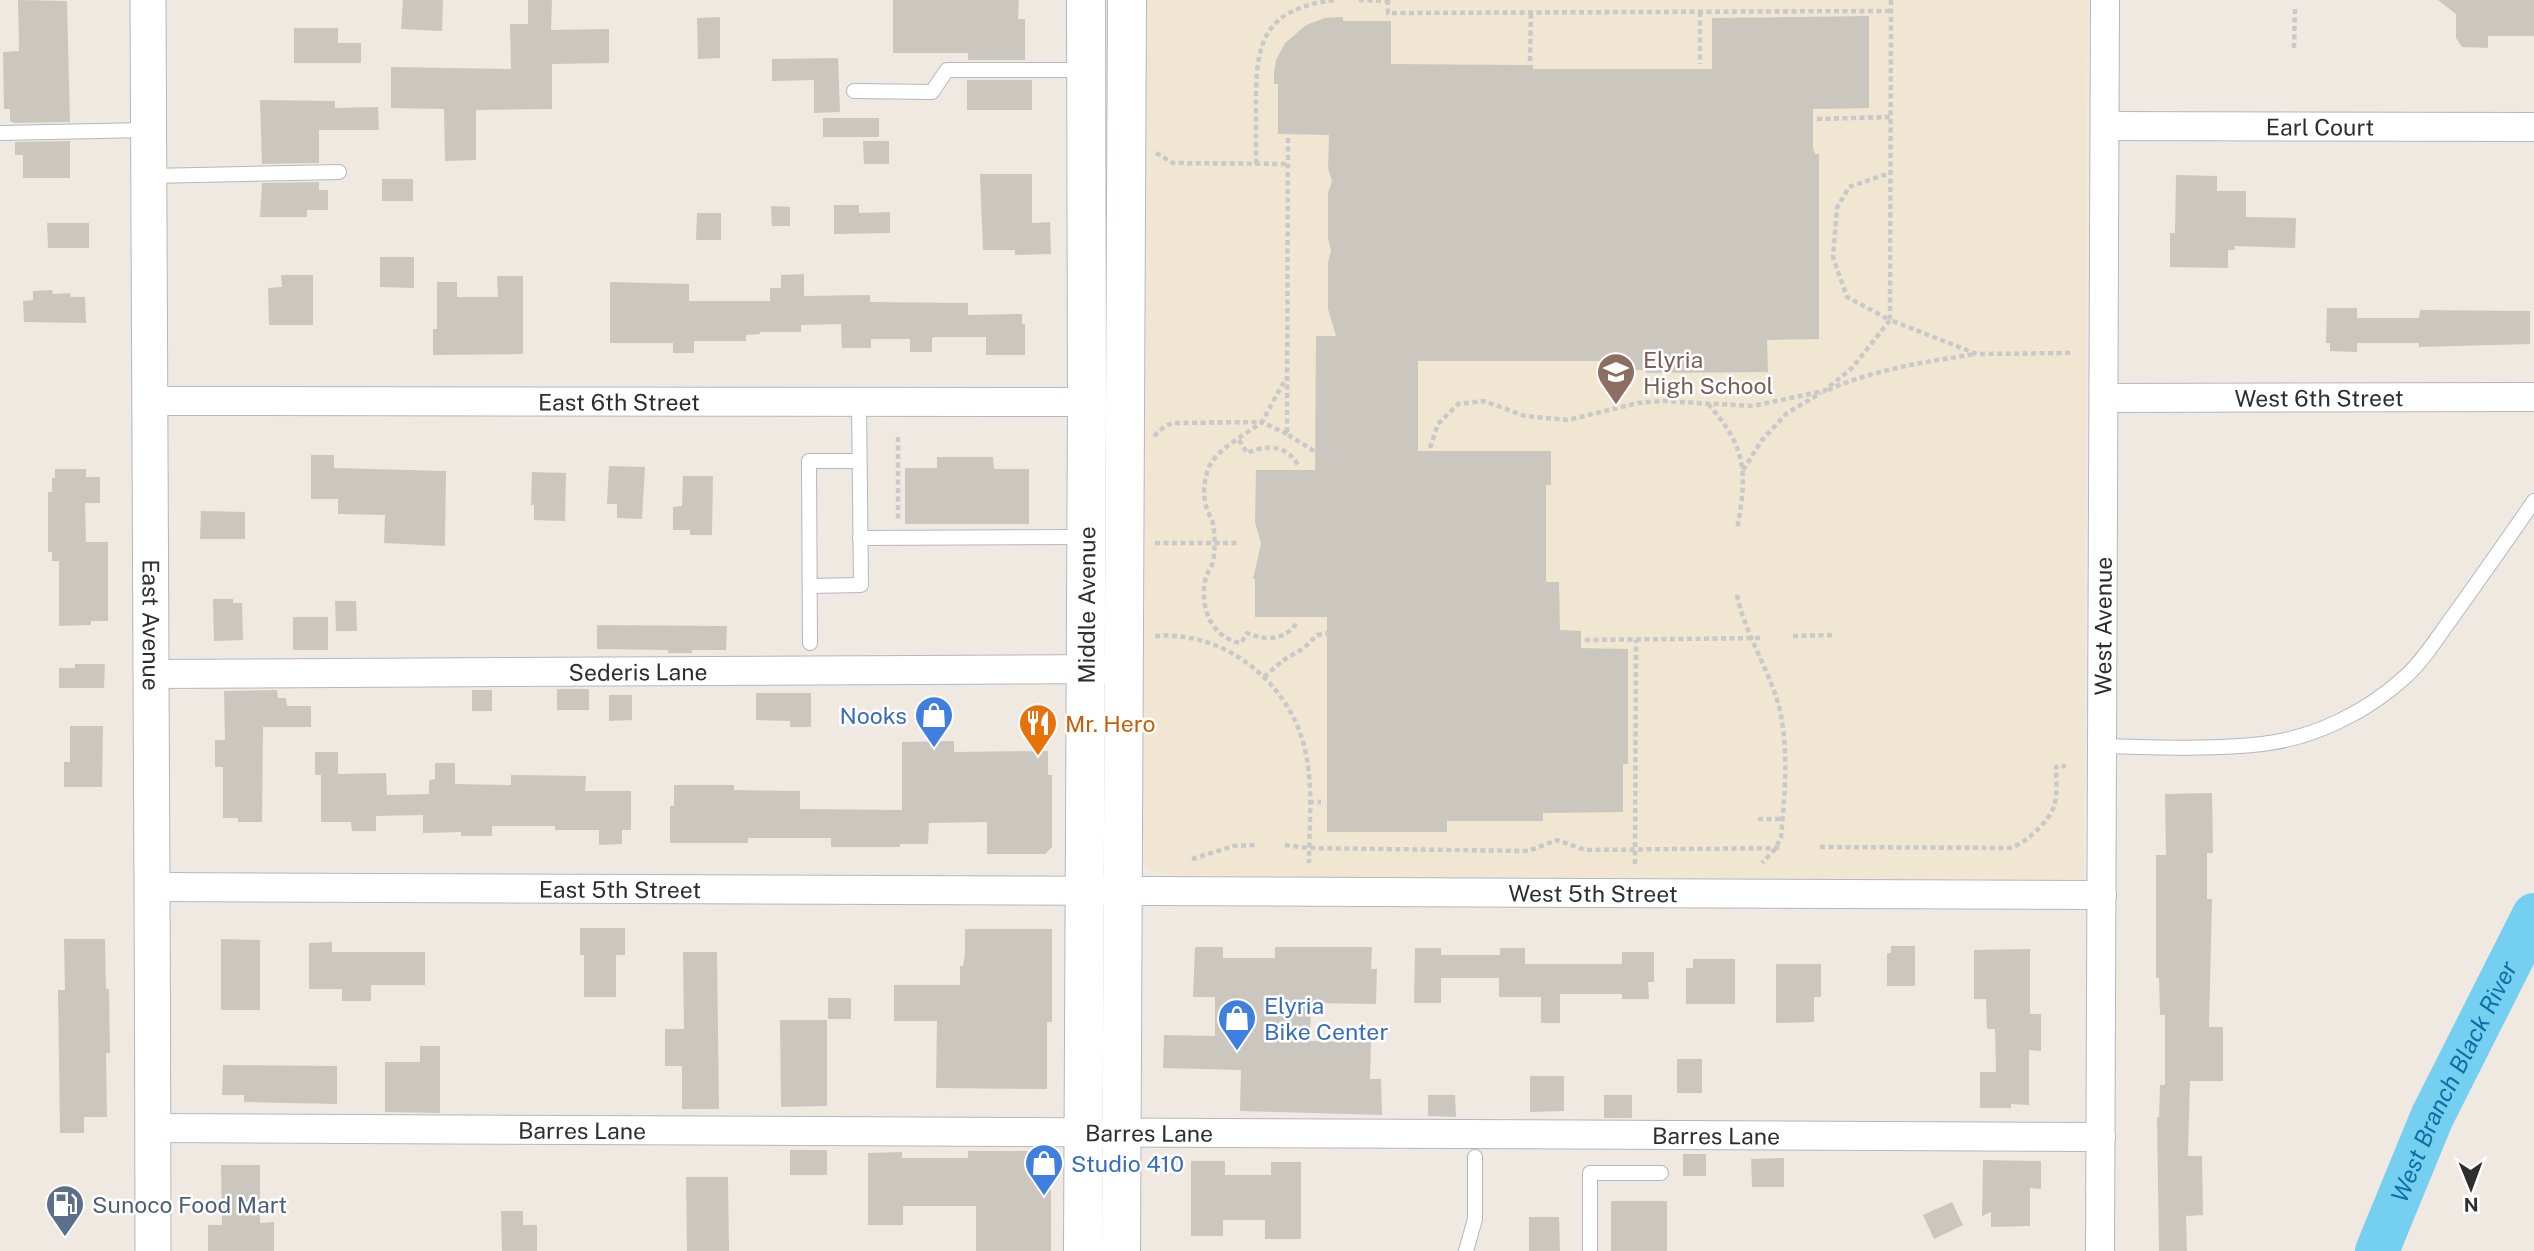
<svg xmlns="http://www.w3.org/2000/svg" width="2534" height="1251" viewBox="0 0 2534 1251" font-family="'Public Sans',sans-serif">
<style>
.education{fill:#f0e6d1}
.lines{fill:none;stroke-linecap:round;stroke-linejoin:round}
.river{stroke:#75cff0;stroke-width:44}
.building{fill:#cbc7bf}
.service-casing{stroke:#b4b7c1;stroke-width:16}
.minor-casing{stroke:#b4b7c1;stroke-width:30}
.tertiary-casing{stroke:#b4b7c1;stroke-width:37}
.secondary-casing{stroke:#b4b7c1;stroke-width:40}
.path{stroke:#c9c9c9;stroke-width:4.5;stroke-dasharray:5 3.5;stroke-linecap:butt}
.service{stroke:#fff;stroke-width:14}
.minor{stroke:#fff;stroke-width:28}
.tertiary{stroke:#fff;stroke-width:35}
.secondary{stroke:#fff;stroke-width:38}
.labels{text-anchor:middle;dominant-baseline:central;stroke-width:5;stroke-linejoin:round;paint-order:stroke}
.street-label{font-size:23px;fill:#2e2e2e;stroke:#fff}
.education-label{font-size:23px;fill:#785e54;stroke:#fff;text-anchor:start}
.shop-label{font-size:23px;fill:#366cbe;stroke:#fff;text-anchor:start}
.food-label{font-size:23px;fill:#c56008;stroke:#fff;text-anchor:start}
.service-label{font-size:23px;fill:#4e5e75;stroke:#fff;text-anchor:start}
.water-label{font-size:24px;font-style:italic;fill:#0d6fa3;stroke:#fff}
</style>
<rect width="100%" height="100%" fill="#efe9e1"/>
<!-- education -->
<path class="education" d="M1147,0H2087L2084,871L2081,875L2076,879H2065L1309,880L1288,876L1167,875L1150,870L1145,866L1141,859L1139,727L1145,619Z"/>
<g class="lines">
<!-- river -->
<path class="river" id="s1" d="M2377,1251L2432,1117L2534,915"/>
</g>
<!-- building -->
<g class="building">
<path d="M18,0L67,1L70,122L15,123L10,121V109H4L3,52L19,51Z"/>
<path d="M403,0H443L442,31L401,29Z"/>
<path d="M528,0H552L551,30L609,29V63L552,64V109L476,110V160L445,161L444,109L391,108V67L511,69L510,24H528Z"/>
<path d="M893,0H1019L1018,19H1025V60H968V53H893Z"/>
<path d="M2438,0H2534V36H2488V48L2462,47L2456,38V14Z"/>
<path d="M1869,16V108L1813,109V148L1815,154H1819V339L1767,340L1768,372L1646,373V370H1615L1614,361H1418V451H1551V485H1546V582H1559L1560,630L1581,631V648L1628,649V764H1623V812L1543,813V821H1447V832H1327V617H1255V579H1253L1261,544L1255,522L1256,470H1315L1316,336H1336L1328,309V263L1331,251L1328,238V193L1332,181L1328,168L1329,135L1278,134V84H1274V74L1276,60L1285,43L1306,25L1325,18L1343,17V21H1391V64L1533,65V69H1712V18Z"/>
<path d="M720,17V58L698,59L697,18Z"/>
<path d="M294,28H338V43H361V63H294Z"/>
<path d="M838,58L840,112L814,113V80L772,81V59Z"/>
<rect x="967" y="80" width="65" height="30"/>
<path d="M260,100L335,101V108L378,107L379,130H319V163L262,164Z"/>
<rect x="823" y="118" width="56" height="19"/>
<path d="M70,141V178H23V155H15V142Z"/>
<path d="M863,141H889V164H864Z"/>
<path d="M980,174H1032V223L1050,222L1051,254L1015,255V250H983Z"/>
<path d="M2176,175L2217,176V191H2246V217L2296,218L2295,248L2234,246L2235,250H2228V268L2170,267V233H2175Z"/>
<rect x="382" y="179" width="31" height="22"/>
<path d="M319,182V190H328V210H307V217H260L262,183Z"/>
<path d="M834,205H859V213L890,212V233L834,234Z"/>
<path d="M771,206L790,207V226H772Z"/>
<path d="M697,213H721V240H696Z"/>
<path d="M47,223H89V248H48Z"/>
<path d="M380,257H414V288L380,287Z"/>
<path d="M804,274V296L870,295V302L968,303V315L1022,314V324H1025V355H986V337H935L932,338V352H910V339H871V348H842L841,324L801,325V332H760V334L746,335V341H694V353H673V343H610V282L689,284V301H770V288H781V275Z"/>
<path d="M281,275H313V325H269L268,288L282,287Z"/>
<path d="M497,276H523V354L433,355V329H437V282H457V297H498Z"/>
<path d="M52,290L53,294L70,293L71,297H85L86,323L24,322L23,301L33,300V291Z"/>
<path d="M2327,308H2357V318H2419L2420,310L2530,311V344L2419,347V343H2357V352L2330,351V343H2326Z"/>
<path d="M311,455H334V468L446,471L445,546L384,543L385,515L338,514V499H311Z"/>
<path d="M937,457H993L994,469H1029V524H905V468H937Z"/>
<path d="M609,466L645,467L642,519L617,518V504H607Z"/>
<path d="M55,469H86V477H100V503H85L86,542H108V621H91V625L59,626V561H52V552H48V492H52V478H55Z"/>
<path d="M532,472L566,473L565,521L534,520V505H531Z"/>
<path d="M683,476H713L712,535H690V530H673V507L682,506Z"/>
<path d="M201,511L245,512V539H200Z"/>
<path d="M213,599H233V603H242L243,640L214,641Z"/>
<path d="M335,601H356L357,631H336Z"/>
<rect x="293" y="617" width="35" height="33"/>
<path d="M597,625L727,626L726,650H692V653H668V650L597,649Z"/>
<path d="M75,664H105L104,688H59V668H75Z"/>
<rect x="557" y="689" width="32" height="21"/>
<path d="M277,690L278,698H286L287,706H311V727H263L262,822H238V818H223V767H215V740H225L224,691Z"/>
<rect x="472" y="690" width="20" height="21"/>
<path d="M756,693H811V727H790V721L756,720Z"/>
<path d="M609,695H632V720L609,721Z"/>
<path d="M70,726H103L102,787H64V762H70Z"/>
<path d="M954,741V752L1048,751V775H1052V847L1045,854H987V822L929,823L928,844H900V847H831V838H748V843H670V806H674V785H734V790L800,791V809L902,810V742Z"/>
<path d="M315,752H338V774L386,773L387,795L429,794V780L435,779V763H455V784L511,785V775L586,776L585,791H631V830H622V844L599,845V830H555V826H492V836H461V832L423,833V815L376,816V831H352L351,822H321V775H315Z"/>
<path d="M2212,793L2213,853H2207V899H2212L2209,1027H2223V1081H2190L2188,1156H2202L2203,1215L2186,1216L2187,1251H2159L2157,1117H2159L2160,1085H2165V1015H2160L2159,978H2156V855H2166L2165,794Z"/>
<path d="M580,928H625V955H616V997H584V955H580Z"/>
<path d="M965,929H1052V1022H1047V1089L936,1088L937,1021H894V985H960V966H963L965,954Z"/>
<path d="M64,939H105L106,989H109L110,1053H106L107,1117H84V1133H60L58,990H65Z"/>
<path d="M221,939L260,940V1010H221Z"/>
<path d="M332,942V952H425V985H371V1001H342V989H309V943Z"/>
<path d="M1891,946H1915V986H1887V953H1891Z"/>
<path d="M1195,947H1223V958H1275V947H1372L1371,969H1377L1376,1004L1311,1003L1310,1041L1371,1042L1370,1079H1381L1382,1115L1240,1111L1241,1070L1163,1068L1164,1035L1215,1036V997H1193Z"/>
<path d="M1415,948H1441V955H1500V948H1525V964H1622V952H1654V982H1648L1649,999H1622V994H1560V1023H1541V997H1499V978H1441V1003H1414Z"/>
<path d="M2030,949V1014H2041V1051L2029,1050V1105L2011,1104V1108H1980V1072H1996L1995,1029H1987L1986,999H1974V950Z"/>
<path d="M683,952H717L719,1109H682V1066H665V1029H684Z"/>
<path d="M1693,959H1735V1004H1686V968H1693Z"/>
<path d="M1776,964H1821V997H1814V1022L1776,1023Z"/>
<rect x="828" y="998" width="23" height="21"/>
<path d="M780,1020H827V1106L781,1107Z"/>
<path d="M420,1046H440V1113L385,1112V1062H420Z"/>
<rect x="1677" y="1059" width="25" height="34"/>
<path d="M223,1065L337,1066V1104L244,1102V1095H222Z"/>
<path d="M1530,1076H1564V1111L1530,1112Z"/>
<path d="M1428,1095H1455L1456,1117L1428,1116Z"/>
<rect x="1604" y="1095" width="28" height="23"/>
<rect x="790" y="1150" width="37" height="25"/>
<path d="M968,1151H1051V1251H976V1206H903V1225H868V1153L902,1152V1158H968Z"/>
<rect x="1683" y="1154" width="23" height="22"/>
<path d="M1784,1158V1187H1752L1751,1159Z"/>
<path d="M1983,1160L2041,1161V1189L2030,1188V1226L1991,1227V1212L1982,1216Z"/>
<path d="M1191,1161H1225V1175H1271V1162H1301V1239H1265V1220H1223V1236H1191Z"/>
<path d="M221,1165H260V1223L274,1222V1251H208V1225H222Z"/>
<path d="M686,1177H728L729,1251H687Z"/>
<rect x="1611" y="1201" width="56" height="50"/>
<path d="M1952,1202L1963,1225L1934,1239L1923,1215Z"/>
<path d="M501,1211H523V1225H537V1251H502Z"/>
<path d="M1529,1217H1559L1560,1251H1529Z"/>
</g>
<g class="lines">
<defs>
<g id="service">
<path d="M854,91L932,92L947,70H1083"/>
<path d="M0,133L148,130"/>
<path d="M150,176L339,172"/>
<path d="M860,538L1085,537"/>
<path d="M810,586L861,585L859,402"/>
<path d="M810,643L809,461H859"/>
<path d="M2102,746C2155,747 2210,750 2262,744C2314,738 2367,712 2405,677C2423,661 2437,638 2451,619C2479,580 2507,540 2534,501"/>
<path d="M1466,1251L1475,1219V1157"/>
<path d="M1590,1251V1173H1661"/>
</g>
<g id="minor">
<path id="s2" d="M2105,126L2534,127"/>
<path id="s3" d="M2104,398L2534,397"/>
<path id="s4" d="M152,401L1087,402"/>
<path id="s5" d="M150,674L1104,669"/>
<path id="s6" d="M153,887L2102,895"/>
<path id="s7" d="M153,1128L2101,1137"/>
<path id="s8" d="M2100,1251L2105,0"/>
</g>
<g id="tertiary">
<path id="s9" d="M148,0C152,417 152,834 153,1251"/>
</g>
<g id="secondary">
<path id="s10" d="M1083,1251L1087,402L1086,0"/>
<path d="M1121,1251L1127,0"/>
</g>
</defs>
<!-- service casing -->
<use href="#service" class="service-casing"/>
<!-- minor casing -->
<use href="#minor" class="minor-casing"/>
<!-- tertiary casing -->
<use href="#tertiary" class="tertiary-casing"/>
<!-- secondary casing -->
<use href="#secondary" class="secondary-casing"/>
<!-- path -->
<g class="path">
<path d="M1359,0L1388,1"/>
<path d="M1388,0V13L1891,11"/>
<path d="M1891,0L1890,320L1977,354L2071,353"/>
<path d="M1700,12V64"/>
<path d="M2294,48L2295,6"/>
<path d="M1530,61L1531,12"/>
<path d="M1817,119L1891,117"/>
<path d="M1288,138L1287,434L1317,453L1336,455"/>
<path d="M1156,153L1173,163L1287,164"/>
<path d="M1256,164C1256,142 1256,120 1256,98C1256,37 1268,9 1334,0"/>
<path d="M1828,390C1876,369 1924,362 1976,354"/>
<path d="M1708,404C1748,448 1747,475 1737,530"/>
<path d="M1287,434L1262,422C1245,435 1218,448 1209,467C1203,482 1202,499 1209,514C1210,517 1213,521 1213,524C1215,533 1215,553 1213,562C1211,569 1206,574 1205,581C1200,609 1212,638 1241,643L1247,633C1267,641 1285,641 1298,621"/>
<path d="M1154,436L1165,426L1173,423L1262,422L1286,378"/>
<path d="M898,437V520"/>
<path d="M1239,440L1247,453C1268,444 1288,445 1299,467"/>
<path d="M1430,448L1438,424L1458,404L1484,401L1525,416L1568,420L1638,403L1662,401L1753,406L1824,391L1852,368L1890,320L1847,297L1833,257L1837,208L1849,187L1890,173"/>
<path d="M1743,470L1762,440L1787,413L1821,393"/>
<path d="M1155,543H1240"/>
<path d="M1737,595C1744,630 1765,663 1776,697C1790,737 1785,795 1781,837L1776,848L1762,863"/>
<path d="M1155,636C1229,630 1296,688 1307,760C1313,793 1309,829 1309,863"/>
<path d="M1793,636L1833,635"/>
<path d="M1585,640L1761,638"/>
<path d="M1264,677L1282,661L1304,648L1317,635L1335,632"/>
<path d="M1309,802H1321"/>
<path d="M1758,819H1783"/>
<path d="M1285,845L1309,848L1528,851L1557,840L1585,850L1781,848"/>
<path d="M1820,847L2010,848C2025,844 2050,821 2054,806C2058,794 2056,779 2056,767L2066,766"/>
<path d="M1192,859L1234,846L1256,845"/>
<path d="M1635,864L1636,640"/>
</g>
<!-- service -->
<use href="#service" class="service"/>
<!-- minor -->
<use href="#minor" class="minor"/>
<!-- tertiary -->
<use href="#tertiary" class="tertiary"/>
<!-- secondary -->
<use href="#secondary" class="secondary"/>
</g>
<!-- icons -->
<defs>
<symbol id="school-pin" viewBox="-11 -11 22 30"><path d="M0 17L-7.5 6A9.5 9.5 0 1 1 7.5 6Z" fill="#8d6e63" stroke="#fff"/><path d="M0-5L7-2L0 1L-7-2ZM-4 1L0 2.5L4 1V4Q0 6-4 4Z" fill="#fff"/></symbol>
<symbol id="shop-pin" viewBox="-11 -11 22 30"><path d="M0 17L-7.5 6A9.5 9.5 0 1 1 7.5 6Z" fill="#3f7fe0" stroke="#fff"/><path d="M-5-2.5h2.3a2.7 3.5 0 0 1 5.4 0H5L5.5 6h-11ZM-1.5-2.5h3a1.5 2.3 0 0 0-3 0Z" fill="#fff"/></symbol>
<symbol id="restaurant-pin" viewBox="-11 -11 22 30"><path d="M0 17L-7.5 6A9.5 9.5 0 1 1 7.5 6Z" fill="#e8710a" stroke="#fff"/><path d="M-5-6h1v4h1v-4h1v4h1v-4h1v5L-1.5 .5V6h-2V.5L-5-1ZM5-6V6H3V1.5H1.5Q1.5-4 5-6Z" fill="#fff"/></symbol>
<symbol id="fuel-pin" viewBox="-11 -11 22 30"><path d="M0 17L-7.5 6A9.5 9.5 0 1 1 7.5 6Z" fill="#5c6f8a" stroke="#fff"/><path d="M-5.5-6h7V0h2V4h1.3V-2.5L3-4.5l.8-.8L6-3V5H2.5V1h-1V6h-7ZM-4.2-4.7v3.2H.2V-4.7Z" fill="#fff"/></symbol>
</defs>
<g fill-rule="evenodd">
<use href="#school-pin" x="1594" y="350" width="44" height="60"/>
<use href="#shop-pin" x="912" y="693" width="44" height="60"/>
<use href="#restaurant-pin" x="1016" y="701" width="44" height="60"/>
<use href="#shop-pin" x="1215" y="996" width="44" height="60"/>
<use href="#shop-pin" x="1022" y="1141" width="44" height="60"/>
<use href="#fuel-pin" x="43" y="1182" width="44" height="60"/>
</g>
<g class="labels">
<!-- street labels -->
<g class="street-label">
<text stroke="none"><textPath href="#s2" startOffset="215">Earl Court</textPath></text>
<text stroke="none"><textPath href="#s3" startOffset="215">West 6th Street</textPath></text>
<text stroke="none"><textPath href="#s4" startOffset="467">East 6th Street</textPath></text>
<text stroke="none"><textPath href="#s10" startOffset="646">Middle Avenue</textPath></text>
<text stroke="none"><textPath href="#s9" startOffset="625">East Avenue</textPath></text>
<text stroke="none"><textPath href="#s8" startOffset="625">West Avenue</textPath></text>
<text stroke="none"><textPath href="#s5" startOffset="488">Sederis Lane</textPath></text>
<text stroke="none"><textPath href="#s6" startOffset="467">East 5th Street</textPath></text>
<text stroke="none"><textPath href="#s6" startOffset="1440">West 5th Street</textPath></text>
<text stroke="none"><textPath href="#s7" startOffset="429">Barres Lane</textPath></text>
<text stroke="none"><textPath href="#s7" startOffset="996">Barres Lane</textPath></text>
<text stroke="none"><textPath href="#s7" startOffset="1563">Barres Lane</textPath></text>
</g>
<!-- education labels -->
<g class="education-label">
<text x="1643" y="359">Elyria<tspan x="1643" dy="26">High School</tspan></text>
</g>
<!-- shop labels -->
<g class="shop-label">
<text x="907" y="715" text-anchor="end">Nooks</text>
<text x="1264" y="1005">Elyria<tspan x="1264" dy="26">Bike Center</tspan></text>
<text x="1071" y="1163">Studio 410</text>
</g>
<!-- food labels -->
<g class="food-label">
<text x="1065" y="723">Mr. Hero</text>
</g>
<!-- service labels -->
<g class="service-label">
<text x="92" y="1204">Sunoco Food Mart</text>
</g>
<!-- water labels -->
<g class="water-label">
<text stroke="none"><textPath href="#s1" startOffset="186">West Branch Black River</textPath></text>
</g>
</g>
<!-- north arrow -->
<g transform="translate(2471 1188) rotate(179)" stroke="#ffffff" stroke-width="5" paint-order="stroke">
<path d="M0-5L12 26L0 18L-12 26Z" fill="#2e2e2e"/>
<text y="-10" font-size="19" font-weight="bold" text-anchor="middle" fill="#2e2e2e">N</text>
</g>
</svg>
